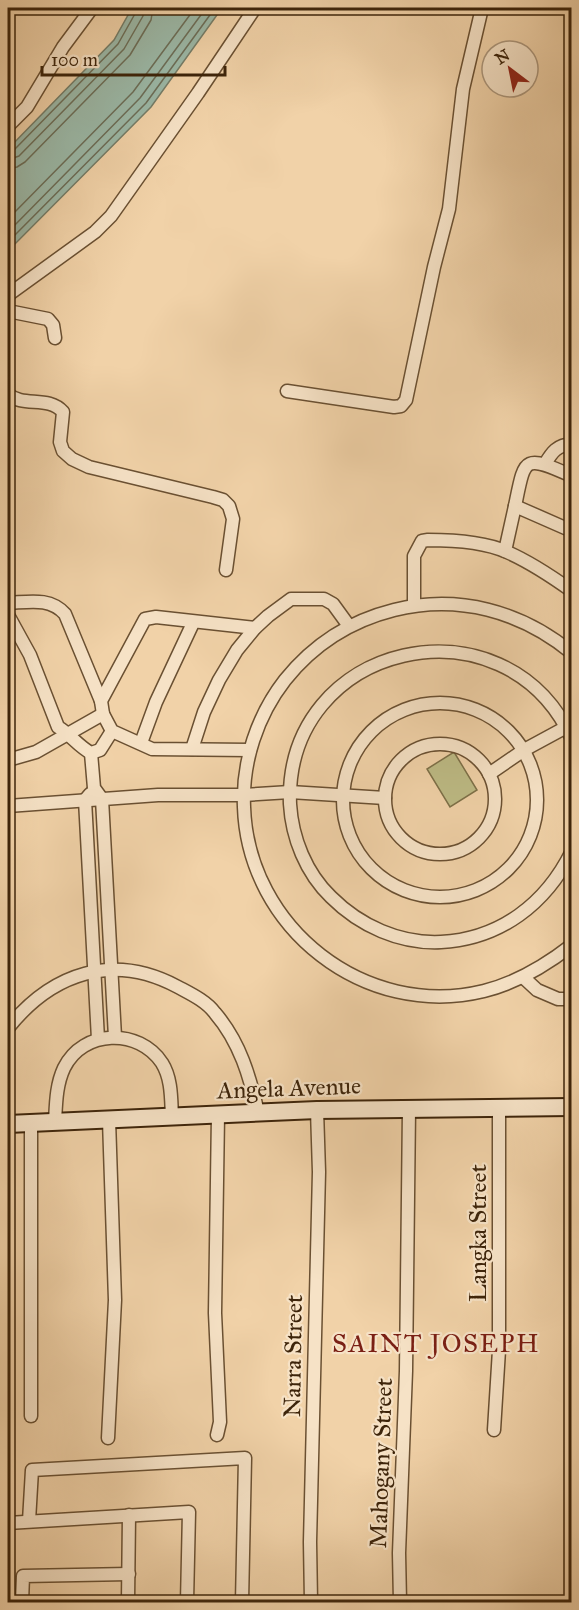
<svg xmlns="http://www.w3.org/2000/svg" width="579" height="1610" viewBox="0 0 579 1610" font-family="'IM FELL Great Primer',serif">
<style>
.green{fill:#bdbb85;stroke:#7d7048;stroke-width:1.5}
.water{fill:#9bb8a7;stroke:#757d68;stroke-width:1.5}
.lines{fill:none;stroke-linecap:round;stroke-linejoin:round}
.shore{stroke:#6c6e58;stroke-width:1.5}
.minor-casing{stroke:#6a5032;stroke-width:15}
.secondary-casing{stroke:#3d240a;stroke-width:20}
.minor{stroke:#f6e2c6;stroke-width:12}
.secondary{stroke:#f6e2c6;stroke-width:16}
.labels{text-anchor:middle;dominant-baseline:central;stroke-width:4.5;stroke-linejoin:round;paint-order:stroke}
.street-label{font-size:24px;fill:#3d240a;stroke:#f6e2c6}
.neighbourhood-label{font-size:26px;letter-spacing:1.5px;fill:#7a1f14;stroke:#f6e2c6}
</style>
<rect width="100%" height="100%" fill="#f1d2a8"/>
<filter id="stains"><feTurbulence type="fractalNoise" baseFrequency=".00333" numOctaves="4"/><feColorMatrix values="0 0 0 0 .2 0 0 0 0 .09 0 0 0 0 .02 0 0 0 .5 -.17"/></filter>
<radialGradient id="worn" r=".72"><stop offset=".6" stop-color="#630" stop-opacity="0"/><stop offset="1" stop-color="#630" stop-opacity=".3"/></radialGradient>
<!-- green -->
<path class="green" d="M454,752L477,790L450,807L427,769Z"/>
<!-- water -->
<path class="water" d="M132,8H222L151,107L8,251V149L114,40Z"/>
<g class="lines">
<!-- shore -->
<g class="shore">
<path d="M8,152L14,150L118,44L136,12L137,8"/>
<path d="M8,160L19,156L124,49L143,16L144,8"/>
<path d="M8,169L17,167L25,162L130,55L151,20L153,8"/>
<path d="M8,219L133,92L195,8"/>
<path d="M8,232L140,98L206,8"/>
<path d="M8,242L146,103L215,8"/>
</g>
<defs>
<g id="minor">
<path d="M8,126L27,107L63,47L92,8"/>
<path d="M8,295L95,232L111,216L198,93L255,8"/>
<path d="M8,311L48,319L53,325L55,338"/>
<path d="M287,391L394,407L401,406L406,400L434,267L449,209L463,89L482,8"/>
<path d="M8,394C23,408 48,395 63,412L60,442L63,451L72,459L89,467L213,497L223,500L229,506L233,519L226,570"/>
<path d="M545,464C552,452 557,445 572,444"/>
<path d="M515,506C525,457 523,454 572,476"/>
<path d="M505,551L515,506L572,531"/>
<path d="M8,603C29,602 50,597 65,614L101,701"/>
<path d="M414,605V556L422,541L428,540C451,540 485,542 507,552C530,562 551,576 572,591"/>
<path d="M8,615L30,655L58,727C70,734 78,746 91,753L100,750L112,731"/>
<path d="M572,653C521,611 458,594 394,610C350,621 313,645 285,680C257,716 242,762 244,807C248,928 365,1020 484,991C516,983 545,966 572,945"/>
<circle cx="440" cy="800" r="97"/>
<path d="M572,739C505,592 284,642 290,804C292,838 306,873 331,897C360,926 400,944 441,942C500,939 546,904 572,851"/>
<path d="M141,743L156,702L193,623"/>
<circle cx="440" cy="799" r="55"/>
<path d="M192,749L204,712L219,680L237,650L255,628L268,616L291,599H324L333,604L349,626"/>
<path d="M250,750L152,749L112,731L103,714L101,701L145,619L156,617L255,628"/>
<path d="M91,753L94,788L102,799L115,1037"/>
<path d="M8,760L36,752L103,714"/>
<path d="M489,774L524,750L572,724"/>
<path d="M90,794L85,800L98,1039"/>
<path d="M8,806L158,795H244L290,792L385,798"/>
<path d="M523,977L537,990L558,999H572"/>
<path d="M8,1028C52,973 113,952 178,987C191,994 206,1001 215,1013C240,1042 250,1077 258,1113"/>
<path d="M55,1122C56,1104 56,1085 64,1068C83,1029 139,1028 162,1063C172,1079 171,1099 172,1117"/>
<path d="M31,1416V1123"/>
<path d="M494,1430L499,1350V1108"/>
<path d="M217,1435L220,1422L215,1313L218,1115"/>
<path d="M108,1438L115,1300L109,1120"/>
<path d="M29,1521L32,1470L245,1458L242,1602"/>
<path d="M8,1523L189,1512L187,1602"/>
<path d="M22,1602L23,1576L129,1574"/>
<path d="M128,1602L129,1515"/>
<path d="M311,1602L310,1542L319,1172L317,1110"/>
<path d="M400,1602L399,1553L406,1371L409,1109"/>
</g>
<path id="secondary" d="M8,1124L317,1110L572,1107"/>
</defs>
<!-- minor casing -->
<use href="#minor" class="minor-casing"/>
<!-- secondary casing -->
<use href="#secondary" class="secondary-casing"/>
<!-- minor -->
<use href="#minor" class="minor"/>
<!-- secondary -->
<use href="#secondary" class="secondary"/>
</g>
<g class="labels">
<!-- street labels -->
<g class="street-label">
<text transform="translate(289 1088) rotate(-2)">Angela Avenue</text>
<text transform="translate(478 1233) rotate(-90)">Langka Street</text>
<text transform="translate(293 1356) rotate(-89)">Narra Street</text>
<text transform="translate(381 1463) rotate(-88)">Mahogany Street</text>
</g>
<!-- neighbourhood labels -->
<g class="neighbourhood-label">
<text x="436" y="1343">SAINT JOSEPH</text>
</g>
</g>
<!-- margin -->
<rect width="579" height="1610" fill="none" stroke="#f1d2a8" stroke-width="30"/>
<rect x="9" y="9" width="561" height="1592" fill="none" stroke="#3d240a" stroke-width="3"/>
<rect x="15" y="15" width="549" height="1580" fill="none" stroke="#3d240a" stroke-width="1.5"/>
<!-- north arrow -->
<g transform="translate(510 69) rotate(328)"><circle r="28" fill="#f6e2c6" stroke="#ac967b" stroke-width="1.5"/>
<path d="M0-4.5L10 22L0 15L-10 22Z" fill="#8f2418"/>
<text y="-9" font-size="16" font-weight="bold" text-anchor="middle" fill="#3d240a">N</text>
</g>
<!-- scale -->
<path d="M42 66v9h183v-9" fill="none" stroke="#3d240a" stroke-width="3"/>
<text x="51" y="66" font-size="18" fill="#3d240a" stroke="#f6e2c6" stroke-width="4.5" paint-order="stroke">100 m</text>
<rect width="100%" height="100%" filter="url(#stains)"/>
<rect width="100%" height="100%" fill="url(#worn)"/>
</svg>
